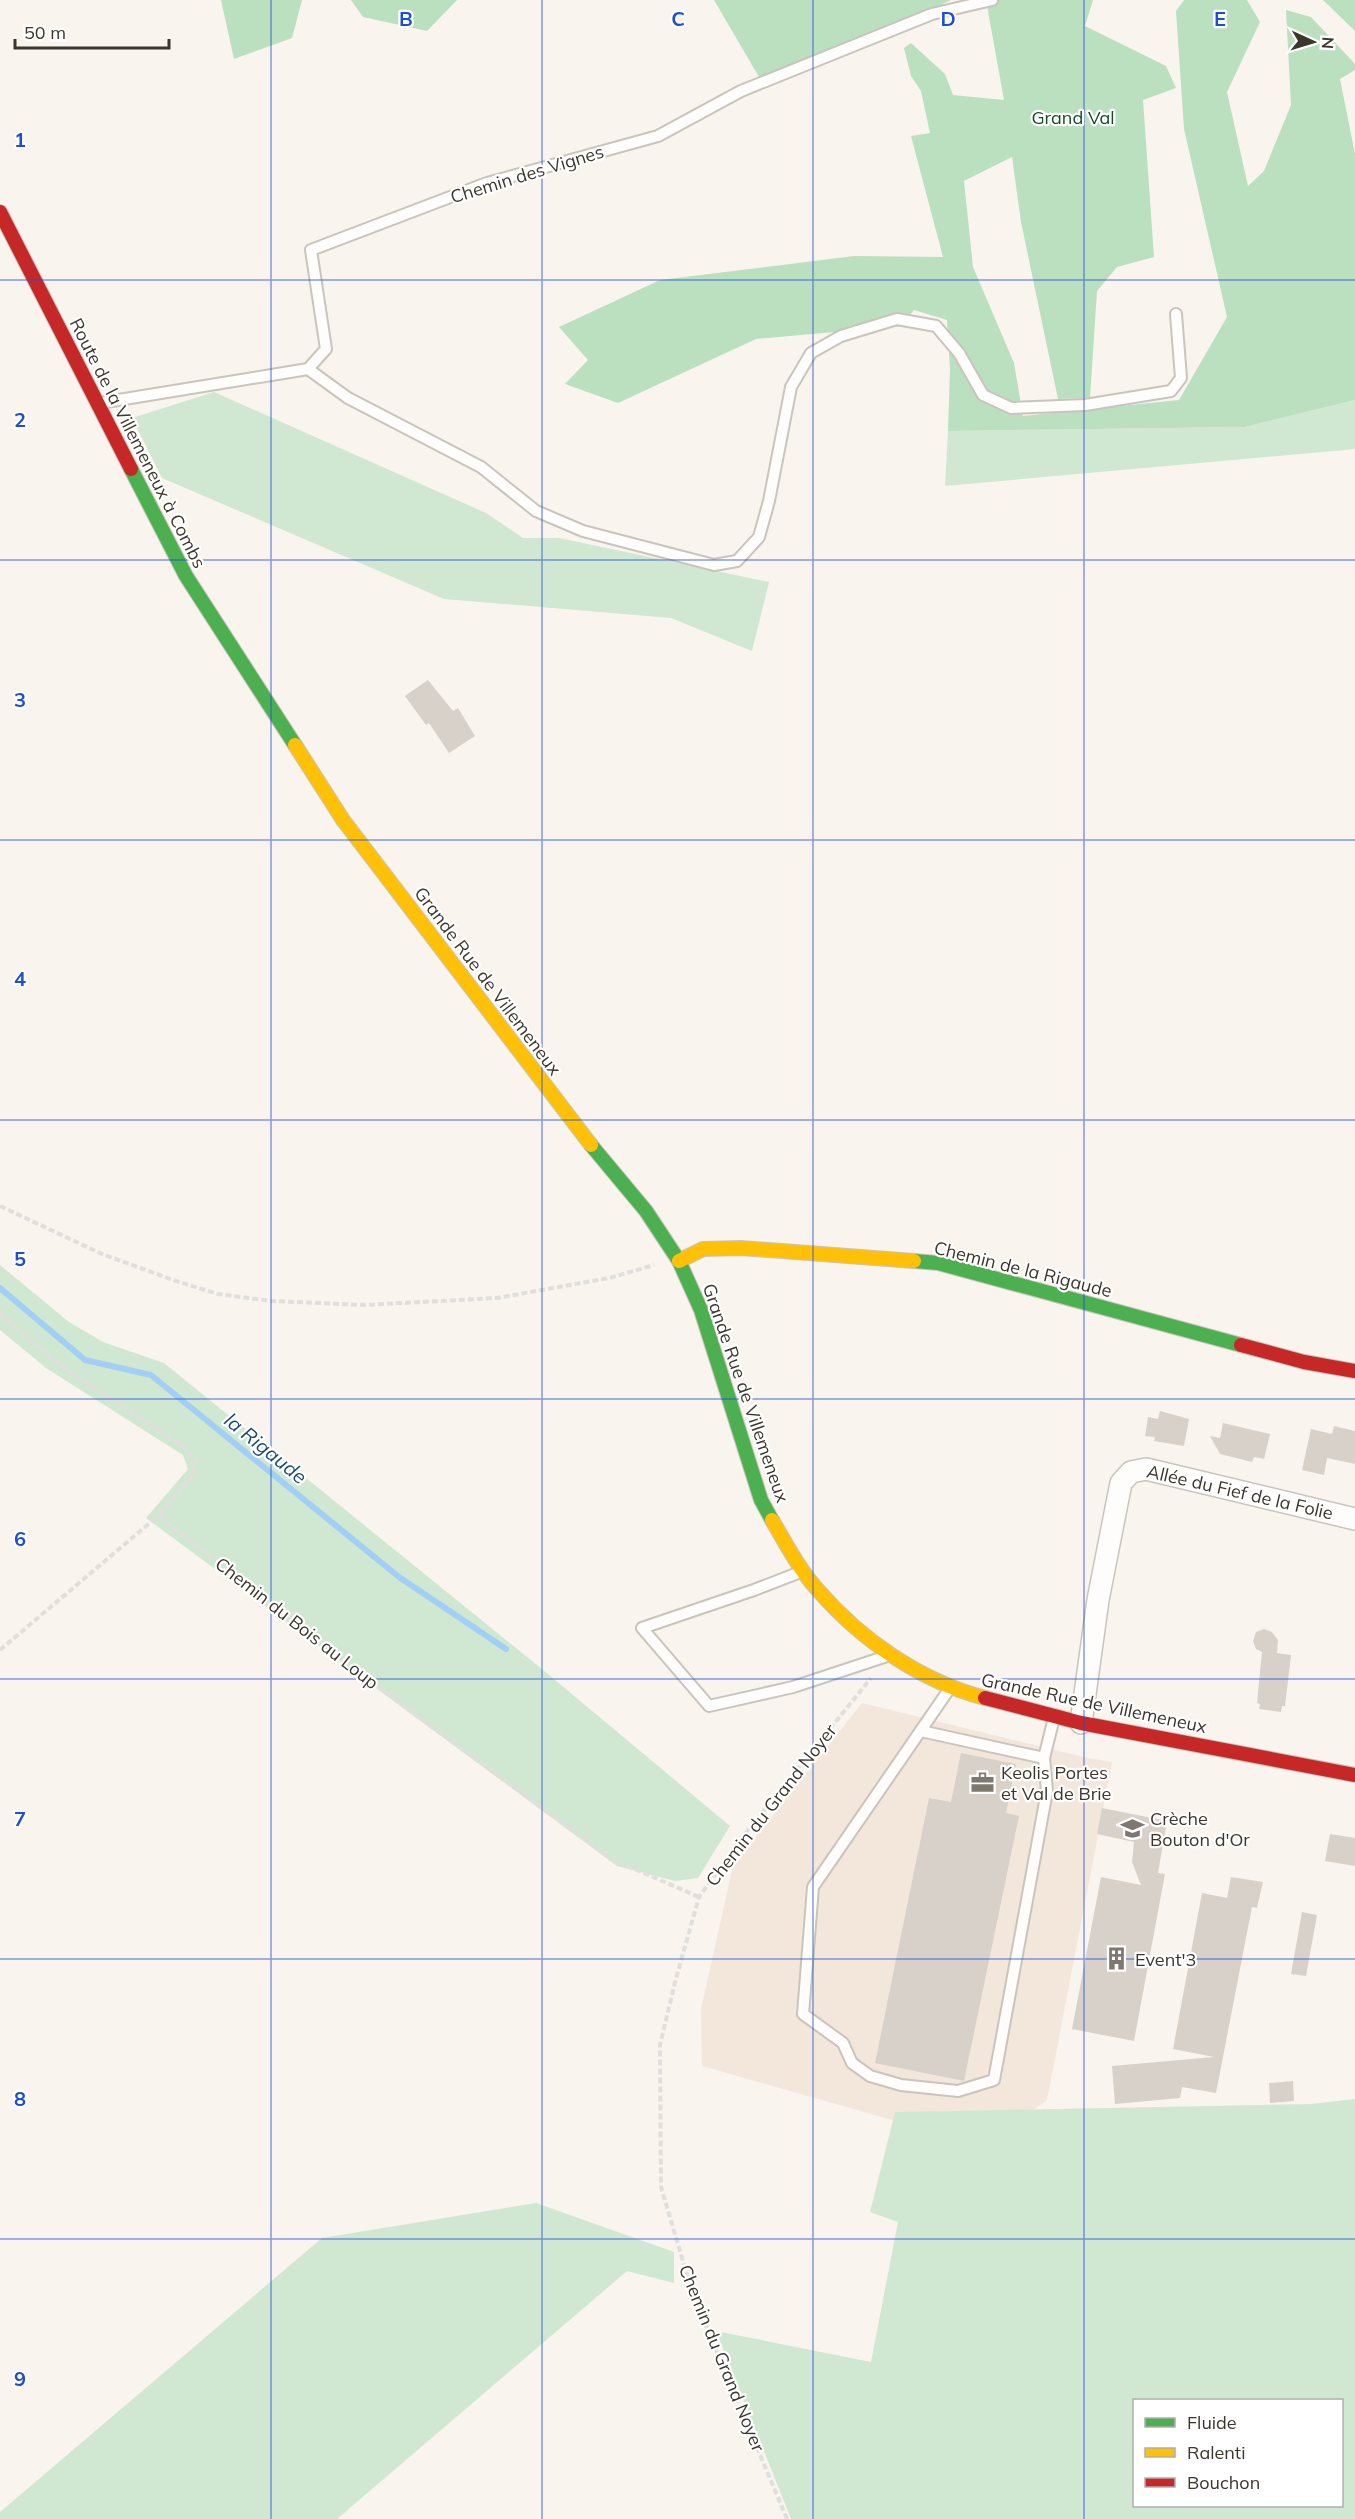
<svg xmlns="http://www.w3.org/2000/svg" width="1355" height="2519" viewBox="0 0 1355 2519" font-family="Mulish,sans-serif">
<style>
.industrial{fill:#f3e7db}
.green{fill:#d0e8d1;fill-rule:evenodd}
.forest{fill:#bae0bf}
.lines{fill:none;stroke-linecap:round;stroke-linejoin:round}
.stream{stroke:#a2cff5;stroke-width:6}
.building{fill:#d7d1ca}
.lane-casing{stroke:#c9c4bc;stroke-width:14}
.street-casing{stroke:#c9c4bc;stroke-width:24}
.fast-casing{stroke:#c9c4bc;stroke-width:16}
.slow-casing{stroke:#c9c4bc;stroke-width:16}
.jam-casing{stroke:#c9c4bc;stroke-width:16}
.path{stroke:#e0dfdd;stroke-width:4;stroke-dasharray:6 3;stroke-linecap:butt}
.lane{stroke:#fefdfc;stroke-width:10}
.street{stroke:#fefdfc;stroke-width:21}
.fast{stroke:#4caf50;stroke-width:14}
.slow{stroke:#ffc107;stroke-width:14}
.jam{stroke:#c62828;stroke-width:14}
.grid{fill:none;stroke:#1d4ed8;stroke-width:1.5;stroke-opacity:0.55}
.labels{text-anchor:middle;dominant-baseline:central;stroke-width:4.5;stroke-linejoin:round;paint-order:stroke}
.park-label{font-size:18px;fill:#154a28;stroke:#fff}
.street-label{font-size:18px;fill:#3c362d;stroke:#fff}
.poi-label{font-size:18px;fill:#3c362d;stroke:#fff;text-anchor:start}
.water-label{font-size:20px;font-style:italic;fill:#1b4b71;stroke:#fff}
.grid-label{font-size:20px;text-anchor:middle;font-weight:bold;fill:#1d4ed8;stroke:#fff;stroke-width:4.5;stroke-linejoin:round;paint-order:stroke}
</style>
<rect width="100%" height="100%" fill="#f9f4ed"/>
<!-- industrial -->
<path class="industrial" d="M862,1703L1088,1758L1112,1762L1047,2100L1026,2115L917,2127L702,2066L701,2009L733,1866Z"/>
<!-- green -->
<g class="green">
<path d="M214,392L486,513L523,538H559L769,582L752,651L671,618L444,599L162,478L132,418Z"/>
<path d="M1355,400V449L945,486L948,431L1245,427Z"/>
<path d="M0,1265L69,1322L103,1342L164,1363L537,1665L730,1826L698,1878L675,1881L617,1866L146,1518L188,1469L183,1455L46,1368L0,1330Z"/>
<path d="M1355,2099V2519H791L716,2331L871,2362L898,2222L870,2212L895,2112L1312,2104ZM1134,2400H1342V2506H1134Z"/>
<path d="M536,2203L674,2252V2283L627,2271L337,2519H0V2512L322,2238Z"/>
</g>
<!-- forest -->
<g class="forest">
<path d="M221,0H302L292,38L234,59Z"/>
<path d="M351,0H457L427,31L363,17Z"/>
<path d="M714,0H951L876,37L759,77Z"/>
<path d="M986,0H1093L1085,26L1166,66L1176,88L1143,100L1154,257L1117,267L1097,291L1090,398L1058,399L1021,222L1012,157L964,181L973,267L1014,363L1023,416L1179,400L1227,317L1184,129L1176,11L1184,0H1247L1260,22L1227,92L1248,186L1264,171L1291,105L1286,10L1311,17L1355,64V70L1340,79L1355,154V400L1245,427L948,431L950,369L947,320L914,310L901,326L756,339L618,403L565,384L588,360L559,327L660,280L854,256L943,257L911,136L930,133L921,91L911,76L904,48L911,43L945,74L953,95L1004,100Z"/>
<path d="M1323,0H1355V31Z"/>
</g>
<g class="lines">
<!-- stream -->
<path class="stream" d="M0,1288L85,1360L151,1375L399,1577L506,1649"/>
</g>
<!-- building -->
<g class="building">
<path d="M428,680L453,711L458,708L475,736L449,753L429,723L426,725L405,696Z"/>
<path d="M1160,1411L1189,1419L1184,1446L1154,1441L1155,1437L1145,1436L1148,1417L1158,1419Z"/>
<path d="M1223,1423L1270,1434L1264,1459L1254,1457L1252,1462L1220,1454L1210,1436L1220,1438Z"/>
<path d="M1334,1426L1355,1431V1464L1327,1458L1324,1475L1302,1470L1311,1429L1332,1434Z"/>
<path d="M1264,1629L1272,1632L1278,1640L1277,1653L1291,1655L1285,1706H1282L1281,1712L1259,1709L1260,1704L1257,1703L1262,1652L1256,1649L1253,1641L1256,1632Z"/>
<path d="M961,1753L1016,1764L1006,1813L1019,1816L964,2081L875,2063L929,1798L951,1802Z"/>
<path d="M1102,1808L1167,1821L1158,1873L1165,1874L1134,2041L1072,2029L1101,1877L1141,1885L1132,1862L1134,1842L1097,1834Z"/>
<path d="M1330,1834L1355,1838V1866L1325,1861Z"/>
<path d="M1231,1877L1263,1882L1257,1908L1252,1907L1216,2093L1182,2087L1180,2098L1115,2104L1112,2066L1214,2057L1173,2049L1202,1893L1227,1898Z"/>
<path d="M1302,1912L1317,1915L1306,1976L1291,1974Z"/>
<path d="M1293,2081L1294,2101L1270,2103L1269,2083Z"/>
</g>
<g class="lines">
<defs>
<g id="lane">
<path d="M308,369L348,398L481,467L536,511L583,531L714,565L737,561L759,537L769,501L791,387L811,353L841,336L897,319L936,326L959,353L983,395L1011,408L1085,405L1171,391L1181,378L1176,314"/>
<path d="M100,403L308,369L326,349L311,250L487,183L658,136L741,91L932,14L992,0"/>
<path d="M803,1571L754,1590L642,1628L709,1706L793,1687L887,1656"/>
<path d="M921,1731L1044,1758L1047,1791L994,2080L958,2091L901,2085L870,2076L852,2063L843,2043L803,2014L813,1887L950,1688"/>
<path d="M1044,1758L1054,1718"/>
</g>
<path id="street" d="M1081,1723L1098,1600L1121,1483L1131,1472L1146,1469L1355,1519"/>
<g id="fast">
<path d="M131,469L186,576L295,745"/>
<path d="M591,1145L646,1211L679,1261L701,1310L761,1500L772,1520"/>
<path d="M914,1261L938,1263L1241,1345"/>
</g>
<g id="slow">
<path d="M295,745L343,820L591,1145"/>
<path d="M679,1261L703,1249L741,1248L914,1261"/>
<path d="M772,1520C786,1544 799,1569 817,1589C861,1640 920,1681 985,1698"/>
</g>
<g id="jam">
<path d="M0,212L131,469"/>
<path d="M1241,1345L1304,1362L1355,1371"/>
<path d="M985,1698L1081,1723L1355,1775"/>
</g>
</defs>
<!-- lane casing -->
<use href="#lane" class="lane-casing"/>
<!-- street casing -->
<use href="#street" class="street-casing"/>
<!-- fast casing -->
<use href="#fast" class="fast-casing"/>
<!-- slow casing -->
<use href="#slow" class="slow-casing"/>
<!-- jam casing -->
<use href="#jam" class="jam-casing"/>
<!-- path -->
<g class="path">
<path d="M0,1206L102,1254L176,1281L218,1294L272,1301L365,1305L497,1298L609,1278L654,1265"/>
<path d="M0,1314L61,1366L187,1449L196,1460L193,1475L158,1516L402,1705L614,1860L699,1897"/>
<path d="M0,1650L158,1516"/>
<path d="M787,2519L693,2295L661,2187L660,2045L675,1982L699,1897L745,1834L871,1678"/>
</g>
<!-- lane -->
<use href="#lane" class="lane"/>
<!-- street -->
<use href="#street" class="street"/>
<!-- fast -->
<use href="#fast" class="fast"/>
<!-- slow -->
<use href="#slow" class="slow"/>
<!-- jam -->
<use href="#jam" class="jam"/>
</g>
<!-- grid -->
<path class="grid" d="M271,0V2519M542,0V2519M813,0V2519M1084,0V2519M0,280H1355M0,560H1355M0,840H1355M0,1120H1355M0,1399H1355M0,1679H1355M0,1959H1355M0,2239H1355"/>
<!-- icons -->
<defs>
<symbol id="office-bare" viewBox="-9 -9 18 18"><path d="M-6-3h4V-5.5h4V-3h4V5H-6ZM-1-4.5V-3h2v-1.5ZM-6 0V1H6V0Z" fill="#7e7870" stroke="#fff" stroke-width="2.5" paint-order="stroke"/></symbol>
<symbol id="school-bare" viewBox="-9 -9 18 18"><path d="M0-5L7-2L0 1L-7-2ZM-4 1L0 2.5L4 1V4Q0 6-4 4Z" fill="#7e7870" stroke="#fff" stroke-width="2.5" paint-order="stroke"/></symbol>
<symbol id="building-bare" viewBox="-9 -9 18 18"><path d="M-4-6H4V6H1V3H-1V6H-4ZM-2.5-4.3h1.7v1.8h-1.7ZM.8-4.3h1.7v1.8H.8ZM-2.5-1h1.7V.8h-1.7ZM.8-1h1.7V.8H.8Z" fill="#7e7870" stroke="#fff" stroke-width="2.5" paint-order="stroke"/></symbol>
</defs>
<g fill-rule="evenodd">
<use href="#office-bare" x="966" y="1766" width="33" height="33"/>
<use href="#school-bare" x="1116" y="1812" width="33" height="33"/>
<use href="#building-bare" x="1100" y="1942" width="33" height="33"/>
</g>
<g class="labels">
<!-- park labels -->
<g class="park-label">
<text x="1073" y="117">Grand Val</text>
</g>
<!-- street labels -->
<g class="street-label">
<text transform="translate(527 174) rotate(-17)">Chemin des Vignes</text>
<text transform="translate(138 443) rotate(63)">Route de la Villemeneux à Combs</text>
<text transform="translate(488 981) rotate(53)">Grande Rue de Villemeneux</text>
<text transform="translate(1023 1269) rotate(14)">Chemin de la Rigaude</text>
<text transform="translate(746 1393) rotate(71)">Grande Rue de Villemeneux</text>
<text transform="translate(1240 1492) rotate(13)">Allée du Fief de la Folie</text>
<text transform="translate(297 1623) rotate(38)">Chemin du Bois au Loup</text>
<text transform="translate(1094 1703) rotate(12)">Grande Rue de Villemeneux</text>
<text transform="translate(771 1805) rotate(-52)">Chemin du Grand Noyer</text>
<text transform="translate(722 2358) rotate(68)">Chemin du Grand Noyer</text>
</g>
<!-- poi labels -->
<g class="poi-label">
<text x="1001" y="1772">Keolis Portes<tspan x="1001" dy="21">et Val de Brie</tspan></text>
<text x="1150" y="1818">Crèche<tspan x="1150" dy="21">Bouton d'Or</tspan></text>
<text x="1135" y="1959">Event'3</text>
</g>
<!-- water labels -->
<g class="water-label">
<text transform="translate(266 1448) rotate(39)">la Rigaude</text>
</g>
</g>
<g class="grid-label">
<text x="406" y="26">B</text>
<text x="678" y="26">C</text>
<text x="948" y="26">D</text>
<text x="1220" y="26">E</text>
<text x="20" y="147">1</text>
<text x="20" y="427">2</text>
<text x="20" y="707">3</text>
<text x="20" y="986">4</text>
<text x="20" y="1266">5</text>
<text x="20" y="1546">6</text>
<text x="20" y="1826">7</text>
<text x="20" y="2106">8</text>
<text x="20" y="2386">9</text>
</g>
<!-- legend -->
<rect x="1133" y="2399" width="210" height="108" fill="#ffffff" stroke="#b1afab" stroke-width="1.5"/>
<rect x="1145" y="2418" width="30" height="9" fill="#4caf50" stroke="#b1afab" stroke-width="1.5"/>
<text x="1187" y="2429" font-size="18" fill="#3c362d">Fluide</text>
<rect x="1145" y="2448" width="30" height="9" fill="#ffc107" stroke="#b1afab" stroke-width="1.5"/>
<text x="1187" y="2459" font-size="18" fill="#3c362d">Ralenti</text>
<rect x="1145" y="2478" width="30" height="9" fill="#c62828" stroke="#b1afab" stroke-width="1.5"/>
<text x="1187" y="2489" font-size="18" fill="#3c362d">Bouchon</text>
<!-- north arrow -->
<g transform="translate(1313 42) rotate(94)" stroke="#ffffff" stroke-width="4.5" paint-order="stroke">
<path d="M0-4.5L10 22L0 15L-10 22Z" fill="#3c362d"/>
<text y="-9" font-size="16" font-weight="bold" text-anchor="middle" fill="#3c362d">N</text>
</g>
<!-- scale -->
<path d="M15 39v9h154v-9" fill="none" stroke="#3c362d" stroke-width="3"/>
<text x="24" y="39" font-size="18" fill="#3c362d" stroke="#ffffff" stroke-width="4.5" paint-order="stroke">50 m</text>
</svg>
